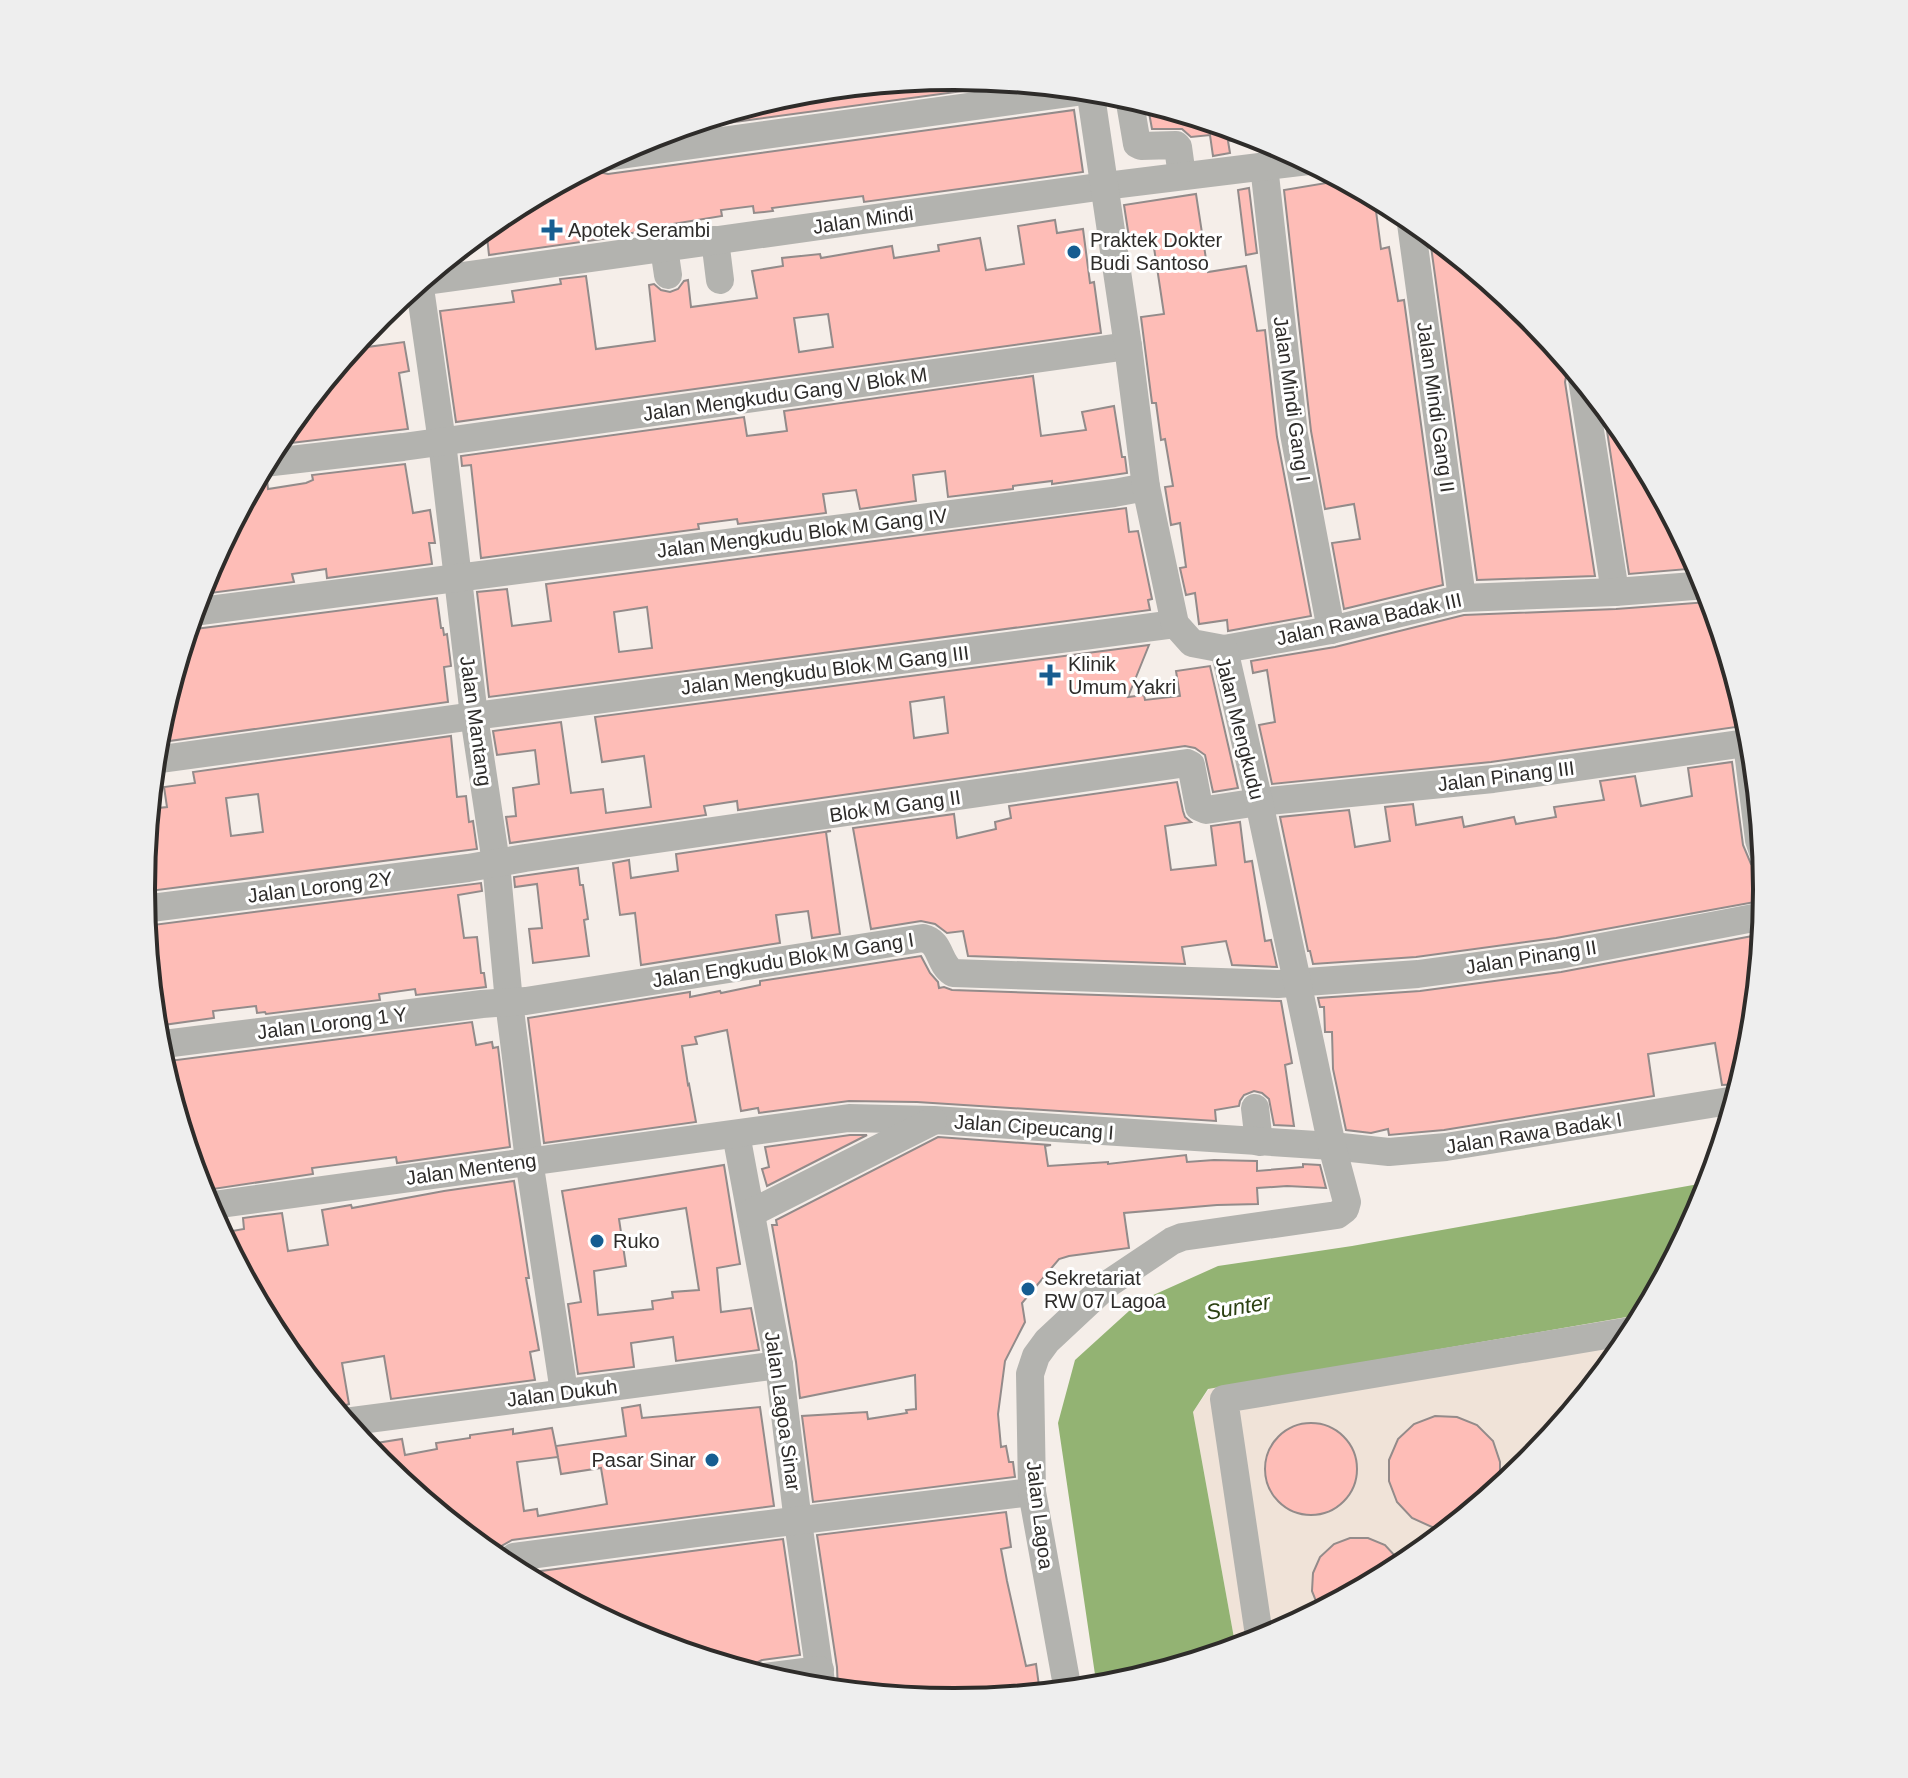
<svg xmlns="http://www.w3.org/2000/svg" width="1908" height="1778" viewBox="0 0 1908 1778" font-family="Arial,sans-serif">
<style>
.built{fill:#f0e3d8}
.water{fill:#93b373}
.building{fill:#febdb7;stroke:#938b8a;stroke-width:2;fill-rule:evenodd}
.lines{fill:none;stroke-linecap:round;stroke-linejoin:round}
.minor{stroke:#b3b3af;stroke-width:28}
.poi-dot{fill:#165d91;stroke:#fff;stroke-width:3}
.labels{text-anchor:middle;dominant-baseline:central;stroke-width:6;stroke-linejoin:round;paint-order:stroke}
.street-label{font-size:20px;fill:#2e2c2a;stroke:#fff}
.poi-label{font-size:20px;fill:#2e2c2a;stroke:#fff;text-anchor:start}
.water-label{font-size:22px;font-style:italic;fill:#2b4011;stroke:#fff}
.rim{fill:none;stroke:#2e2c2a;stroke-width:4}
</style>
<rect width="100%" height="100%" fill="#f5eee9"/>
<!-- built -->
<path class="built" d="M1644,1314L1630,1341L1529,1464L1405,1565L1265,1640L1236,1649L1193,1412L1209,1389Z"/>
<!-- water -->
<path class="water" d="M1710,1182L1705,1201L1644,1314L1208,1389L1193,1412L1236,1649L1112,1686L1097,1688L1058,1423L1075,1360L1140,1301L1218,1266L1352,1246Z"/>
<!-- building -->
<g class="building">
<path d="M955,76L1021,83L662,132L796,92L921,79L922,81Z"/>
<path d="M1147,102L1184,113L1259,136L1228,141L1230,153L1213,156L1210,135L1191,137L1182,129H1152Z"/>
<path d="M1074,110L1083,172L864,202L863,196L772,208L773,211L754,213L753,206L721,210L722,216L648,228L649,231L624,234V236L489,255L486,227L503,213L592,165L599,172L608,174Z"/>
<path d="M1344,180L1395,207L1376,211L1381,249L1389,247L1398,301L1404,300L1443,585L1344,609L1332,543L1360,539L1354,504L1325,509L1311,431L1284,190Z"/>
<path d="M1249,188L1257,253L1246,255L1238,190Z"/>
<path d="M1196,194L1208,272L1246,266L1257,331L1265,330L1277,437L1311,616L1228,631L1227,620L1199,624L1195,593L1186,595L1180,568L1186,567L1180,523L1171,525L1169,512L1165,487L1173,486L1165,439L1161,440L1156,403H1152L1141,317L1164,314L1153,241L1130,244L1124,205Z"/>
<path d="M1055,220L1057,233L1083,229L1090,283L1094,282L1101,333L456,422L440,311L514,302L512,291L561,284L560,279L586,276L596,349L655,341L649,285L654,284L661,290L670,292L678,289L684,281L688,280L691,307L757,298L752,271L783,266L782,258L820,254L821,258L892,246L894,258L939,251L938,245L980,238L986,270L1024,264L1018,226ZM828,314L833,347L799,352L794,318Z"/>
<path d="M1429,232L1529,314L1571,366L1567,372L1565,382L1595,576L1477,580Z"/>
<path d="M365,332L367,347L404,342L409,371L399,373L408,429L274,445L278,437Z"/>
<path d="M1033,376L1041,436L1086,430L1082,412L1114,406L1122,457H1125L1127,473L1052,484V481L1013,486V489L948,497L945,471L913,475L916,501L860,509L856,490L823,494L826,513L738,524L737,519L698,524L699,529L481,558L471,465L462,466L461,456L744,417L747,436L787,431L784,411Z"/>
<path d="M1603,405L1630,438L1700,568L1629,574Z"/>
<path d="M405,464L413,513L430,510L435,543H429L432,564L327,578L326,569L292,574L294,582L203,594L201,583L203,577L219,548L229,546L227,533L256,478L267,480L268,489L306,483L313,480L312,475Z"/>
<path d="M1126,508L1129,532L1138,531L1152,599L1148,600L1150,610L489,697L477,592L507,589L512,626L551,621L546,584ZM647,607L652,648L619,652L614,612Z"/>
<path d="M437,598L441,628H443L444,635L447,634L451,666L444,667L448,702L155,743L157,730L188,628L195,629Z"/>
<path d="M1708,602L1710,613L1716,612L1750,725L1491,762L1272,784L1259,725L1275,722L1267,670L1253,673L1251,661L1335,647L1464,615L1616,609Z"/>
<path d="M1149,645L1128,697L1144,695L1145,700L1180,696L1176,671L1210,666L1238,788L1213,792L1205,755L1195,748L1185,746L738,810L737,801L704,806L706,815L510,843L506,817L516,816L513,788L539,784L535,750L497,755L493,731L561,722L571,793L603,789L606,813L651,807L644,756L602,762L595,717ZM944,697L948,733L914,738L910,702Z"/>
<path d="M451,736L457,797L466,796L469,822L473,821L477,849L142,892L141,884L149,809L167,807L164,787L195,783L193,772ZM258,794L263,832L231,836L226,798Z"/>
<path d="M1732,762L1743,845L1751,864L1757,867L1758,872L1760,871L1766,900L1556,938L1416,957L1313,964L1310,951H1308L1280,817L1349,810L1355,847L1390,841L1385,807L1413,804L1416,825L1462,817L1464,827L1514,817L1516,824L1556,817L1554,807L1604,800L1600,781L1635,776L1641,806L1692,796L1688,768Z"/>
<path d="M1177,782L1183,811L1185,817L1191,822L1165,826L1171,870L1216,865L1211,826L1240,822L1245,862L1252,861L1265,941L1271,940L1277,967L1232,965L1226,941L1182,947L1185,964L968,956L963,931L947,933L935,924L921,921L871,929L853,828L954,814L957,838L996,829L995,822L1011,818L1009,806Z"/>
<path d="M831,831L826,832L840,934L812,938L808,911L776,915L780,943L641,965L635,913L620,915L613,863L629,860L631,878L678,871L676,854Z"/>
<path d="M578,868L580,885H583L588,919L584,920L589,956L533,963L529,929L542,928L537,884L515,887L514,877Z"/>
<path d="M481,883L482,891L458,895L464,938L477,937L481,973H484L486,987L416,995L415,989L379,994L380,1000L266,1014L265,1012L257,1013L256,1006L213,1011L214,1018L163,1025L156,970L154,967L149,968L145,926Z"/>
<path d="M1763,934L1751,1048L1740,1084L1722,1085L1715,1043L1648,1054L1654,1096L1444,1130L1389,1135L1388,1129L1371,1133L1346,1130L1333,1069L1332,1032H1325L1324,1007H1320L1318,998L1420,991L1561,972Z"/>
<path d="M921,956L930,973L938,982L939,988L944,987L952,990L1281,1001L1292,1063L1285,1065L1294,1126L1274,1125L1269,1099L1262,1093L1254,1091L1244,1095L1240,1101L1239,1106L1215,1110L1216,1121L917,1102L849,1101L759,1113L758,1108L741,1111L727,1030L695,1037L697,1044L682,1046L688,1085L689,1084L696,1122L544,1143L528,1018L690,992V997L720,991L721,993L760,985V981Z"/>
<path d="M472,1022L476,1045L492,1042L493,1048L498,1047L510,1147L397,1163L396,1157L312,1168L313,1174L200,1191L161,1062Z"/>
<path d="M850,1135H867L767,1186L762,1169L769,1167L765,1147Z"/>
<path d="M938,1137L1051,1145L1045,1146L1048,1166L1108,1162V1164L1186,1155L1187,1162L1214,1160L1257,1161V1171L1303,1167V1164L1320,1165L1326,1188L1287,1186L1257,1188L1258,1204L1217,1205L1124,1213L1129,1248L1069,1256L1059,1259L1022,1303L1025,1322L1005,1361L998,1414L1001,1447L1006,1446L1009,1462H1013L1015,1477L813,1502L802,1416L867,1412L868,1419L907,1413L906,1410L916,1409L915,1375L800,1398L796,1362L772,1225H777L776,1220Z"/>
<path d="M724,1165L740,1264L717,1268L721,1312L751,1308L759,1350L676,1361L673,1337L631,1343L634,1367L578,1374L568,1304L581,1302L562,1191ZM686,1208L699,1290L672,1292L673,1298L652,1301L653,1309L598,1315L594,1271L626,1266L619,1219Z"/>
<path d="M514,1181L529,1278H526L539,1350L530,1352L535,1380L391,1399L384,1356L342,1363L349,1404L334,1409L278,1340L221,1233L244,1229L243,1218L282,1213L288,1251L328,1245L322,1210L351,1205L352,1208L444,1191Z"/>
<path d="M640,1405L642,1418L760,1407L774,1506L512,1540L498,1548L493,1557L379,1464L364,1445L402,1439L405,1455L437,1449L436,1443L470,1438V1435L513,1429V1434L552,1428L558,1457L517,1462L524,1511L537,1509L538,1516L607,1504L601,1468L561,1474L556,1446L626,1436L622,1408Z"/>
<path d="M1435,1416L1457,1417L1477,1425L1493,1441L1500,1462V1484L1497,1490L1452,1527H1432L1412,1518L1397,1502L1389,1481V1460L1398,1439L1414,1424Z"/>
<circle cx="1311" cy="1469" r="46"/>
<path d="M1006,1512L1011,1547L1001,1549L1007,1581L1026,1666L1036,1664L1040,1693L954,1702L838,1691L837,1667L817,1535Z"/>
<path d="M1350,1538H1368L1385,1545L1397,1558L1401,1568L1320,1611L1312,1591L1313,1573L1320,1557L1334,1544Z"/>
<path d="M783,1539L800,1655L762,1660L754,1664L750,1670L745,1671L642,1640L525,1577L526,1573Z"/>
</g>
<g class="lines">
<!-- minor -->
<g class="minor">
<path d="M1129,97L1137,144L1141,146L1176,145L1178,147L1182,176"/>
<path d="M606,157L1077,92L1088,89"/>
<path d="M1264,166L1294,434L1331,630"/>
<path d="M1410,216L1462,598"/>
<path d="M715,240L720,280"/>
<path d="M664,248L668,275"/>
<path d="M419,281L442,442L474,716L496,863L509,1002L529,1160L564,1392"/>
<path d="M419,282L1105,186L1308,161"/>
<path d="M1582,379L1615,592"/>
<path d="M264,463L403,447L1128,346"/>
<path d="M193,612L1114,493L1146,487"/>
<path d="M1224,649L1331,630L1462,598L1615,592L1707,585"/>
<path d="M1747,743L1759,840L1763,852"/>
<path d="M154,760L474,716L1175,624"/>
<path d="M143,909L468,868L525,858L1187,763L1191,765L1199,807L1206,810L1259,802L1493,779L1753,742"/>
<path d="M156,1045L482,1004L526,1001L923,938C942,942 937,962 953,973L1278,984L1418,974L1559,955L1764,916"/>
<path d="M1255,1108L1259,1142"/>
<path d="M736,1134L779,1365L798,1522L822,1689"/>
<path d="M206,1206L849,1118L934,1120L1332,1146L1389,1152L1446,1147L1735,1100"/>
<path d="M751,1213L933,1121"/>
<path d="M345,1422L779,1365"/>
<path d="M510,1569L509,1561L514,1557L696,1533L1032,1492"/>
<path d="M1260,1642L1224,1399L1636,1330"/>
<path d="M765,1677L820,1670"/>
<path d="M1068,1691L1032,1492L1030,1374L1036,1356L1047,1341L1108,1284L1172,1241L1182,1237L1337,1215L1345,1209L1347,1202L1332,1146L1259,802L1224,649L1192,643L1175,624L1146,487L1128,346L1090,89"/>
</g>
</g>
<!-- markers -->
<g class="poi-dot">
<path d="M548 218h8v8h8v8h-8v8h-8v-8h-8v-8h8z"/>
<circle cx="1074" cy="252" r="8"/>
<path d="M1046 663h8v8h8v8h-8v8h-8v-8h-8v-8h8z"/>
<circle cx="597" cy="1241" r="8"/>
<circle cx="1028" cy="1289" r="8"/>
<circle cx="712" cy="1460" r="8"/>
</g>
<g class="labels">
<!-- street labels -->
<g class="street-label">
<text transform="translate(863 220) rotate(-8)">Jalan Mindi</text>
<text transform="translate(785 394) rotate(-8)">Jalan Mengkudu Gang V Blok M</text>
<text transform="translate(1292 399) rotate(82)">Jalan Mindi Gang I</text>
<text transform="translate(1436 407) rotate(82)">Jalan Mindi Gang II</text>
<text transform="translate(802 533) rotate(-7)">Jalan Mengkudu Blok M Gang IV</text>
<text transform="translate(1369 619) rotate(-12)">Jalan Rawa Badak III</text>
<text transform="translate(825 670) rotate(-7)">Jalan Mengkudu Blok M Gang III</text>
<text transform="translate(476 721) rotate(82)">Jalan Mantang</text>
<text transform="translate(1240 728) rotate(76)">Jalan Mengkudu</text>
<text transform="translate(1506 776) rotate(-7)">Jalan Pinang III</text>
<text transform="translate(895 806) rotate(-8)">Blok M Gang II</text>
<text transform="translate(320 887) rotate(-7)">Jalan Lorong 2Y</text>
<text transform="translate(1531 957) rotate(-9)">Jalan Pinang II</text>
<text transform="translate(783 960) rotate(-9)">Jalan Engkudu Blok M Gang I</text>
<text transform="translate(332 1023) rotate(-7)">Jalan Lorong 1 Y</text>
<text transform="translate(1034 1127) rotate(4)">Jalan Cipeucang I</text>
<text transform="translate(1534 1133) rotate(-9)">Jalan Rawa Badak I</text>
<text transform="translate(471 1169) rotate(-8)">Jalan Menteng</text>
<text transform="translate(562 1393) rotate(-7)">Jalan Dukuh</text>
<text transform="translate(783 1411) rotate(82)">Jalan Lagoa Sinar</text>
<text transform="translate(1040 1515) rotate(83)">Jalan Lagoa</text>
</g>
<!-- poi labels -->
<g class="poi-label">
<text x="568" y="230">Apotek Serambi</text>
<text x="1090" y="240">Praktek Dokter<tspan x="1090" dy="23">Budi Santoso</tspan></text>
<text x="1068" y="664">Klinik<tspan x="1068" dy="23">Umum Yakri</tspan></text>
<text x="613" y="1241">Ruko</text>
<text x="1044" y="1278">Sekretariat<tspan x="1044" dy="23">RW 07 Lagoa</tspan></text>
<text x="696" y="1460" text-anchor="end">Pasar Sinar</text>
</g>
<!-- water labels -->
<g class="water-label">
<text transform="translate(1238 1307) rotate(-10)">Sunter</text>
</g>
</g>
<!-- crop -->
<path d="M0 0H1908V1778H0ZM155 889a799 799 0 1 1 1598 0a799 799 0 1 1-1598 0Z" fill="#eee" fill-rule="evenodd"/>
<path class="rim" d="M155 889a799 799 0 1 1 1598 0a799 799 0 1 1-1598 0Z"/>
</svg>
